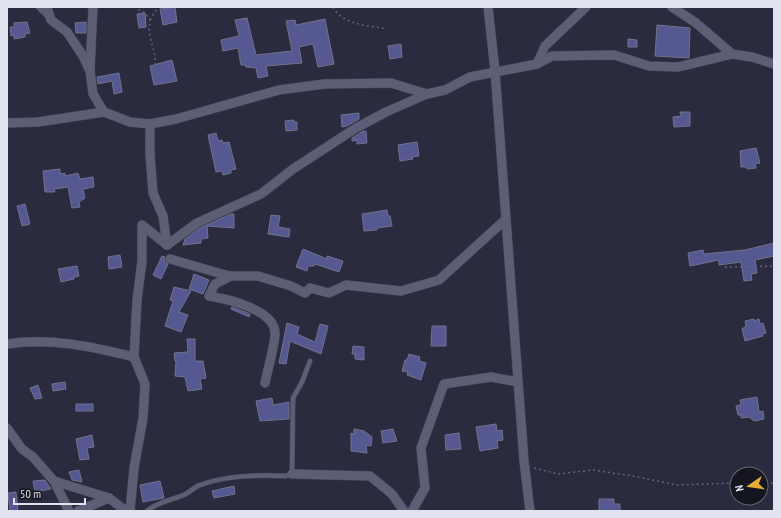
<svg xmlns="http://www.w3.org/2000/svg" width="781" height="518" viewBox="0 0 781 518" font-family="'PT Sans Narrow',sans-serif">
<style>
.building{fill:#555891;stroke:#71738a}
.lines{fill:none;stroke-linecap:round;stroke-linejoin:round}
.service-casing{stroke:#444656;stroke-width:5.5}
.minor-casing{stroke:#444656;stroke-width:10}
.path{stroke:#656678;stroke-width:1.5;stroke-dasharray:2 3;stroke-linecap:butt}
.service{stroke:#5b5e74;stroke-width:4.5}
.minor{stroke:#5b5e74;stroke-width:9}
</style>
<rect width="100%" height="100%" fill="#2a2b3f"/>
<!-- building -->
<g class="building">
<path d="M175,7L177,22L163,25L160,9Z"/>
<path d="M145,13L146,27L139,28L137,14Z"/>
<path d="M247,18L256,55L292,51L286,21L295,20L296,25L325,19L334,64L318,67L313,44L299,47L302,63L266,66L268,76L258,78L256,68L246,67L245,65H241L238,48L223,51L221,40L239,36L235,20Z"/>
<path d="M27,22L30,33L25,34V37L14,39V35L11,36L10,27H14V23Z"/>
<path d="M86,22V33H76L75,23Z"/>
<path d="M657,25L690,28L689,58L655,56Z"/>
<path d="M628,39L637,40V47H628Z"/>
<path d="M401,44L402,57L390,59L388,46Z"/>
<path d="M172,60L177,81L154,85L150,66Z"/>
<path d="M119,73L122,92L114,94L112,81L98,84L97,77Z"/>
<path d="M680,112H690V126L674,127L673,117L681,116Z"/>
<path d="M359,113V119L347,126L342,127L341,115Z"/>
<path d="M294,120V122H297V130L286,131L285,121Z"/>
<path d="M363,131H366L367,143L357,144V140L352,141V138Z"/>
<path d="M216,133L218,141L222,140L223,143L229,142L236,169L231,170V173L223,175L222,171L216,172L208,135Z"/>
<path d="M417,142L419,156L412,157L413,159L400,161L398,145Z"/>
<path d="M756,148L760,163L755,164L756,168L748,169L745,167H741L740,151Z"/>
<path d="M60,169V174L65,173V176L78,173L80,179L93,177L94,187L83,189L85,198L79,202L80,207L72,208L68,187L54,189L55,192H45L43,171Z"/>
<path d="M25,204L30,224L22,226L17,206Z"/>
<path d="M387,210L388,216H390L392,226L377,228V230L364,231L362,214Z"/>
<path d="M231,214H234V228L207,226L208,238L201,239V243L183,245L185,239L200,228Z"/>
<path d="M271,215L280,216L278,227L290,229L289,237L268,234Z"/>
<path d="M774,243V256L755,260L757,273L751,274L752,280L744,281L741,262L719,265V260L690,266L688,253L703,250L704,254L745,250Z"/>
<path d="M303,249L327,259V256L343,261L339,272L315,264L314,266H308L307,271L296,267Z"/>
<path d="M120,255L122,267L109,269L108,257Z"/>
<path d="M162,256L165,257L164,261L168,264L161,279L153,275Z"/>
<path d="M77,266L79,276L74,277V279L61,282L58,269Z"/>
<path d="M194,274L209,280L203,294L189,289Z"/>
<path d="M174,287L191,291L179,312L188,315L181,332L165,326L173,301L170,300Z"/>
<path d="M232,307L250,314L249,317L231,309Z"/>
<path d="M754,319V321L759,319L760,324L763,323L766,333L762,334L763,336L745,341L742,329L746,326L745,321Z"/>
<path d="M287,323L299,327L297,334L315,342L320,324L328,326L321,354L290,341L286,364L279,363Z"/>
<path d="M432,326H446V346H431Z"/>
<path d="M187,339H195V361H203L206,378L200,379L202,389L188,391L185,377L175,376L176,361H175L174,353L188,352Z"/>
<path d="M353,346L364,347V360L355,359V354H352Z"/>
<path d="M409,354L420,357L419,361L426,363L421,380L407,375L408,372L402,371L405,360H407Z"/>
<path d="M65,382L66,389L53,391L52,384Z"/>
<path d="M38,385L42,398L35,399L30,388Z"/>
<path d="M757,397L759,412L763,411L764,419L754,421L749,417L741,418V415H738L736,406L741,405L740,400Z"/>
<path d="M272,398L273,405L289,402V419L260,421L256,401Z"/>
<rect x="76" y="404" width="17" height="7"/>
<path d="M496,424L497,431L502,430L503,440L497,441L498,448L480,451L476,427Z"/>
<path d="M354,429L364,431L372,437L371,446L366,445L367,453L351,451V433L354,434Z"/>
<path d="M393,429L397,441L383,443L381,431Z"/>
<path d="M459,433L461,449L446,450L445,435Z"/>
<path d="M92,435L94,447L87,448L89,459L80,460L76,439Z"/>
<path d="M79,470L82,482L72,480L69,472Z"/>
<path d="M45,480L51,489L35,492L33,481Z"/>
<path d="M160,481L164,498L143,502L140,485Z"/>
<path d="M234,486L235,494L214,498L212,491Z"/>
<path d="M16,492L18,511H10L8,493Z"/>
<path d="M599,499H614V504H620V511H599Z"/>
</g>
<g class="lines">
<defs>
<g id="service">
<path d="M38,7L47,16"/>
<path d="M147,511C157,502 172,500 184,495C190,492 194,487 200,485C227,475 258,475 286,476L292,474L293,398L302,382L310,361"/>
</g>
<g id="minor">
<path d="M47,7L51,20L67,32L83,56L90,71L93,94L104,112L130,122L150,124L176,119L279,90L324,84L391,83L427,94"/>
<path d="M488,7L495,71L524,461L530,511"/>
<path d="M672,7L696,23L732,54L752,57L774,64"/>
<path d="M537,64L545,46L586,7"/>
<path d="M90,70L93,7"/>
<path d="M7,123L38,122L104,112"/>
<path d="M150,124V155L153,193L163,216L167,245"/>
<path d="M167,245L197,223L261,194L293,169L356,128L386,112L427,94L445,90L470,77L537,64L552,56L614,55L649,66L678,67L732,54"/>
<path d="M170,259L229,276H258L291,286L305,293L310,288L329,293L346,285L401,291L439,280L506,219"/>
<path d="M231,276L215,284L209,296C227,299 273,309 275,332C276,341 267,372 265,383"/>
<path d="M7,344C49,337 94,347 134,357"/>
<path d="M7,428L22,449L33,457L54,481L69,511"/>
<path d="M292,474L370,476L392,494L404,511"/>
<path d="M54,481L109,498L126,511"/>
<path d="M78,511L109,498"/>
<path d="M130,511L134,468L143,418L145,384L134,357L137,300L142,261V225L167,245"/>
<path d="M412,511L425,488L421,448L444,384L491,377L518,382"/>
</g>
</defs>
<!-- service casing -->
<use href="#service" class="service-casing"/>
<!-- minor casing -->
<use href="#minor" class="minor-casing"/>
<!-- path -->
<g class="path">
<path d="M134,7L145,13L150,20L149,32L155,56V66"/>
<path d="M333,7C344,26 368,25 387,29"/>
<path d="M150,20L158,7"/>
<path d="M725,267L774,266"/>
<path d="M534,468L558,474L593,470L633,476L677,485L737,483"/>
<path d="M761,483H774"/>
</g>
<!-- service -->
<use href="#service" class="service"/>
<!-- minor -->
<use href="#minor" class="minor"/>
</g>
<!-- border -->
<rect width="781" height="518" fill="none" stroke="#e1e3f0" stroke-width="16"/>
<!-- north arrow -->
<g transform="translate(749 486) rotate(257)"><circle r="19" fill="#14151e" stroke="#666772"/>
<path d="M0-3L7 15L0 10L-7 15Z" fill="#e7ac37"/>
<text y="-6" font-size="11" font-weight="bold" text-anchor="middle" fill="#e1e3f0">N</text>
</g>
<!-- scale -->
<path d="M14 498v6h71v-6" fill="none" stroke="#e1e3f0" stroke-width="2"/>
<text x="20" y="498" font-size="12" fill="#e1e3f0" stroke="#14151e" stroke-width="3" paint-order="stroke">50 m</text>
</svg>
